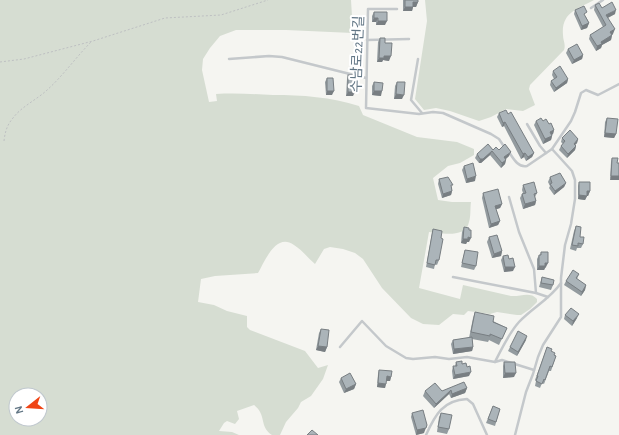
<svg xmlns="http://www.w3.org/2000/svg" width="619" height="435" viewBox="0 0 619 435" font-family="'Alegreya Sans','Noto Sans KR',sans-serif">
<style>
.green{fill:#d6ddd2;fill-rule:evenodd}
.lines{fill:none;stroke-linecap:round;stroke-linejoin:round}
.path{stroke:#bec0c2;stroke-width:1;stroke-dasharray:2 2;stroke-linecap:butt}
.lane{stroke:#c4c8cb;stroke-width:2.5}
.wall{fill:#939b9f}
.shaded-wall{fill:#787e82}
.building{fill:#abb4b9;stroke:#787e82}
.labels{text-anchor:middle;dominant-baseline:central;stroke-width:4;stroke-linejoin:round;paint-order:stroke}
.street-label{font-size:14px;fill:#627685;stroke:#fff}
</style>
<rect width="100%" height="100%" fill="#f5f5f1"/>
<!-- green -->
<g class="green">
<path d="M0,0H351L353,33L286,30H236L220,36L210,48L203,59L202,70L209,102L217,101L216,94C235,93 254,94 273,95C302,95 331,97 359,106L363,115L417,137L457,142L474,149V155L460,163L448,166L433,178L438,200L452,202H471C470,209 471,216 469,222C466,239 440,233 429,232L419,288L460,299L463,285L511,296C520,297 530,291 537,299V302L530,309L521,315H517L497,312L490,314L468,311L464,315L453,314L439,325L423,324L411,318L382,288L363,259L355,253L343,249L330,247L324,249L315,264C308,258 302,250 294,245C276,232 265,261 258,273L215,276L201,279L198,302L214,305L227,311L247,316V327L250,330L305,351L318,368L328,365L323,379L311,396L301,402L298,408L286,422L280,435H272C259,427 267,415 254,405L237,411L239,419L235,424L227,421L224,423L219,431L232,432L239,435H0ZM16,395H40V419H16Z"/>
<path d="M425,0H594C578,9 561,12 563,35C563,41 566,44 564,50L530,85L529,89L535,105L523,111L506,109L491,117L479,121L450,111L436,108L424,110L415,99L427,21Z"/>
</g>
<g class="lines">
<!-- path -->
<g class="path">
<path d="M0,62L24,59L93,41L165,18L221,15L268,0"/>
<path d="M4,141C5,132 7,125 13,118C21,107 36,100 46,91C63,76 76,57 92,41"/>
</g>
<!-- lane -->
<g class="lane">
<path d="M591,8L603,0"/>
<path d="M397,9H368L366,108L419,114L433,112L443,113L491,134L499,139L505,148"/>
<path d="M367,40L409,39"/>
<path d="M229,59L269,56L282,57L366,78"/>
<path d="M418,59L411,100L422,113"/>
<path d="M527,124L540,146L546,153"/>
<path d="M509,152C513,158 518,168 527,166L552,149"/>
<path d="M509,197L519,232L534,269L536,293"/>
<path d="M453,277L536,293L548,297"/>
<path d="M340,347L362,321L386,346L406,358L413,359L435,357L449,359L467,357L495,362L502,360L534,370"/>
<path d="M495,362C502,348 509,333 519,322C532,308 550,299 561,283"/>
<path d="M426,435C435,415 443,400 467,399L473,404L487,435"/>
<path d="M515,435L526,392L533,374L538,357L543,345L561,317V278L565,245L571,224L575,199V180L572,171L552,149L571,121L575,112L581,93L586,90L598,95L619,84"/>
</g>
</g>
<!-- wall -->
<g class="wall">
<path d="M403,0H418V2L416,7H413L412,11H403Z"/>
<path d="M595,5L615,14L608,18L613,34L612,35L611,40L602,45L601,48L596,51L589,39L590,35L603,27L594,10Z"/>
<path d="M575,10L586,17L589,23L587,28L581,30L574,14Z"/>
<path d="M374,12L385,25H376V22H372V16Z"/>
<path d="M380,38L385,43L389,61L383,60L382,62H377L378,42Z"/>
<path d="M568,49L583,55L582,59L572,64L566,53Z"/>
<path d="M553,71L568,79L567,83L554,92L550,85L551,81L554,79L552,75Z"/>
<path d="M348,75L353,96H346L347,79Z"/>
<path d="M327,78L332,95H326L325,82Z"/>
<path d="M374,82L381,96L372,95V86Z"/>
<path d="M397,82L402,99H394L395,86Z"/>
<path d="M499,113L508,114L534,153L532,157L526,161L524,157L521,159L504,126L502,127L497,117Z"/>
<path d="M607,118L616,134L614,138L604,137L605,122Z"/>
<path d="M536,121H543L549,124L554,130L553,134L552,135V136L551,140L543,144L534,125Z"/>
<path d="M562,138L578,139L577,143L575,145L576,146L575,150L567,158L559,150L561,146L563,144L561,142Z"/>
<path d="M493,150H499L509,156L506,159L505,164L501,168L490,155L481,163H479L475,158L477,154Z"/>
<path d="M612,158L617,163L610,180L611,162Z"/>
<path d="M464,166L475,181L466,183L462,170Z"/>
<path d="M550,177L566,183L564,187L554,195L549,188L550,186L548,182Z"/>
<path d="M439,179L452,188V191L451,195L442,198L438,184Z"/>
<path d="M579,182L590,191L588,196H587L585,200L578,199V186Z"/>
<path d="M523,185L537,193L535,197L536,201L535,205L523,209L520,198L522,194L523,193L522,190Z"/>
<path d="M483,193L502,204L500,208L496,209L500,221L498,225L489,228L482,198Z"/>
<path d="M576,226L583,244L581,248H577L576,251L570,249L574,231Z"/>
<path d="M464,227L469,242H467L466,244L461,243L462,232Z"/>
<path d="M433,229L441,238L439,260L437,265L435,264L434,269L426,267L432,233Z"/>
<path d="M489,237L502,251L501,256L492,258L487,242Z"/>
<path d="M465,250L476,266L474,270L461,267Z"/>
<path d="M541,252L546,267L545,268L544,270H537V259L539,255H540Z"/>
<path d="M503,256L509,259L513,271L504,272L501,260Z"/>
<path d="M579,274L577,279L586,285L585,290L581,296L564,285L566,281Z"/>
<path d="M542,277L553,285L551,290L539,287Z"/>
<path d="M475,312L507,328L499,345L489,340L488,342L472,339L473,347L472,351L453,354L451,344L453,340L469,338L473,318Z"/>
<path d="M565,315L577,318L572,326L564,319Z"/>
<path d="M321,329L327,347L325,352L316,350L319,333Z"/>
<path d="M526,340L517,356L508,351L510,347Z"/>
<path d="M547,347L554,355L556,356L551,371H549L544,384L542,383L540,388L535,386L536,381L535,380Z"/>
<path d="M456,362L462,364L469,376L453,379L452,371L453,366H455Z"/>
<path d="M504,362L514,377L503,378V366Z"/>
<path d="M379,370L391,377L390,381H386L385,388L377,387L378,374Z"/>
<path d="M341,378L356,384L354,389L344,393L339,382Z"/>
<path d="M467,388L465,393L451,398L449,394L434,408L423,396L425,391H442Z"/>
<path d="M493,406L500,409L495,426L486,423Z"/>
<path d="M412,413L424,433L416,435L411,417Z"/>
<path d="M441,413L449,429L447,434L437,432L439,417Z"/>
</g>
<!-- shaded-wall -->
<g class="shaded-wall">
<path d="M413,2H418L416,7H412Z"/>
<path d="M405,7H413L412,11H403Z"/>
<path d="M616,10L615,14L605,19L606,15Z"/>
<path d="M374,18H378L376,22H372Z"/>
<path d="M378,21H387L385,25H376Z"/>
<path d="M589,23L587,28L581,30L582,26Z"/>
<path d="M615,29L613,34L609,37L610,32Z"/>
<path d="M612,35L611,40L602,45L601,48L596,51L597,46L601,42Z"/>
<path d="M583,55L582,59L572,64L574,60Z"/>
<path d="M384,56H391L389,61L383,60L382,62H377L379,58Z"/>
<path d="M568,79L567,83L554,92L556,88Z"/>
<path d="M327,91H334L332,95H326Z"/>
<path d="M374,91H382L381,96L372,95Z"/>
<path d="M348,92H355L353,96H346Z"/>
<path d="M396,94L404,95L402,99H394Z"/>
<path d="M505,122L504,126L502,127L503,123Z"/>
<path d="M554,130L553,134L549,136L550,132Z"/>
<path d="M605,133L616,134L614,138L604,137Z"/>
<path d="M552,136L551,140L543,144L545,139Z"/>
<path d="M578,139L577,143L572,148L574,144Z"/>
<path d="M576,146L575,150L567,158L568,154Z"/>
<path d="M492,151L490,155L481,163H479L480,159Z"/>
<path d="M511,152L509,156L503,161L504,157Z"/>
<path d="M525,153L524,157L521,159L523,154Z"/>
<path d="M534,153L532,157L526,161L528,157Z"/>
<path d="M506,160L505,164L501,168L502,163Z"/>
<path d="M476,176L475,181L466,183L467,179Z"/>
<path d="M611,176H619V180H610Z"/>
<path d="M566,183L564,187L554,195L555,191Z"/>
<path d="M452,191L451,195L442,198L443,194Z"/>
<path d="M587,191H590L588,196H587L585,200L578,199L579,195Z"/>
<path d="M536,201L535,205L523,209L525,204Z"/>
<path d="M502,204L500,208L494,210L495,206Z"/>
<path d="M500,221L498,225L489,228L491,224Z"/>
<path d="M468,237L471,238L469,242H467L466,244L461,243L463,239Z"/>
<path d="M502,251L501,256L492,258L494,254Z"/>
<path d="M545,263H548L546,267L545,268L544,270H537L539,266Z"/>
<path d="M505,267H515L513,271L504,272Z"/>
<path d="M586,285L585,290L581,296L582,292Z"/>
<path d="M579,314L577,318L572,326L573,321Z"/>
<path d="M527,336L526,340L517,356L518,352Z"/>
<path d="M318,346L327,347L325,352L316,350Z"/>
<path d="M473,347L472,351L453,354L454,349Z"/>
<path d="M471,372L469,376L453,379L455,375Z"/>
<path d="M505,373H516L514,377L503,378Z"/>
<path d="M387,376L391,377L390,381H385Z"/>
<path d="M378,383L386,384L385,388L377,387Z"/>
<path d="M356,384L354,389L344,393L346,389Z"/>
<path d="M467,388L465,393L451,398L452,394Z"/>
<path d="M451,390L449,394L434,408L436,404Z"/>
<path d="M427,425L424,433L416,435L417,430Z"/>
</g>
<!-- building -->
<g class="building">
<path d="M405,0H418V2H413V7H405Z"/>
<path d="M612,2L616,10L606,15L615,29L610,32L612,35L601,42L602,44L597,46L590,35L606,25L595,5L599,3L602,8Z"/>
<path d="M584,6L587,12L584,14L589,23L582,26L575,10Z"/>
<path d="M374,12H387V21H378V18H374Z"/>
<path d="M380,38H385V43H392L391,56H384V58H379Z"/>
<path d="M577,44L583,55L574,60L568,49Z"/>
<path d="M560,66L568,79L556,88L551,81L557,77L553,71Z"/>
<rect x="348" y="75" width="7" height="17"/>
<path d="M327,78H333L334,91H327Z"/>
<path d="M374,82L383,83L382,91H374Z"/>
<path d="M397,82H405L404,95L396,94Z"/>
<path d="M506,110L508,114L511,112L534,153L528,157L525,153L523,154L505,122L503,123L499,113Z"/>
<path d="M541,118L543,121L546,119L549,124L551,123L554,130L550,132L552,136L545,139L536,121Z"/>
<path d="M607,118L618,119L616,134L605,133Z"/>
<path d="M570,130L578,139L574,144L576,146L568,154L561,146L565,141L562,138Z"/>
<path d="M488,144L493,150L496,147L499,150L505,144L511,152L504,157L506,160L502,163L492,151L483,159H480L477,154Z"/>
<path d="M612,158H618L617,163H619V176H611Z"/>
<path d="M473,163L476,176L467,179L464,166Z"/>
<path d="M560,173L566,183L555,191L550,184L552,183L550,177Z"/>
<path d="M448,177L453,185H451L452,191L443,194L439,179Z"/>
<path d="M534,182L537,193L534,194L536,201L525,204L522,194L526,193L523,185Z"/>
<path d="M579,182H590V191H587V196L579,195Z"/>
<path d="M498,189L502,204L495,206L500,221L491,224L483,193Z"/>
<path d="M576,226L581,227L580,237H584L583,244L578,243V246L572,245Z"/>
<path d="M464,227L469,228V230H471V238L468,237V239H463Z"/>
<path d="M433,229L442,231L441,238L443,239L439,260H436L435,265L427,263Z"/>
<path d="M497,235L502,251L494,254L489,237Z"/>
<path d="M465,250L478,252L476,266L462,263Z"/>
<path d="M541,252H548V263H545V266H539V255H541Z"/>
<path d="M508,255L509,259L513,258L515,267H505L503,256Z"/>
<path d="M573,270L579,274L576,278L586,285L582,292L566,281Z"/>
<path d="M542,277L554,280L553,285L541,283Z"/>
<path d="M571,308L579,314L573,321L565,315Z"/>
<path d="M475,312L494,316L493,322L507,328L502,339L490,334V336L471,332Z"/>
<path d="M321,329L329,330L327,347L318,346Z"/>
<path d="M518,331L527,336L518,352L510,347Z"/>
<path d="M472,337L473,347L454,349L453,340Z"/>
<path d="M547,347L552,349L551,351L555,353L554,355L556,356L552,367L550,366L545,380L544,379L542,384L536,381L538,376H537Z"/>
<path d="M462,361V364L466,363L467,367L470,366L471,372L455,375L453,366H457L456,362Z"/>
<path d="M504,362H515L516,373H505Z"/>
<path d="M379,370L392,371L391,377L387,376L386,384L378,383Z"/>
<path d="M350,373L356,384L346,389L341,378Z"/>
<path d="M464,382L467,388L452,394L451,390L436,404L425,391L435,383L442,391Z"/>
<path d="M493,406L500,409L496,422L488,419Z"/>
<path d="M423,410L427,425L426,428L417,430L412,413Z"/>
<path d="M441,413L452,415L449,429L438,427Z"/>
<path d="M312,430L318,435H307Z"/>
</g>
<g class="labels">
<!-- street labels -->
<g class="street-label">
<text transform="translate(358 54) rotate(-88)">수남로22번길</text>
</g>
</g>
<!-- north arrow -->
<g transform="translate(28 407) rotate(253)"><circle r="19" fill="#ffffff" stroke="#c0c8ce"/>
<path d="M0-3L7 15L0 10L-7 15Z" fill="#f04516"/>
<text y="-6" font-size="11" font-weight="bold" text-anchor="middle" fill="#627685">N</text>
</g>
</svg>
